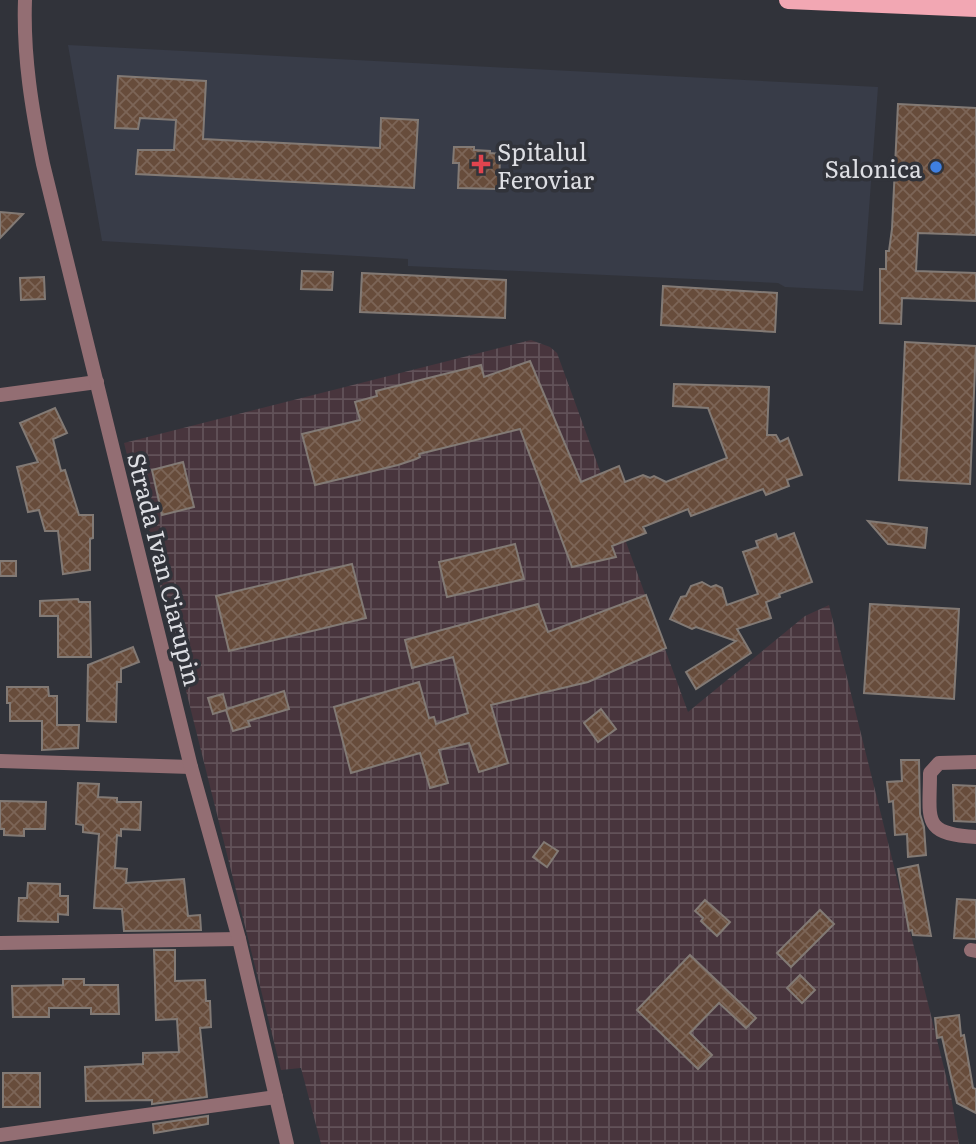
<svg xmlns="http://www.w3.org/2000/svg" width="976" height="1144" viewBox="0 0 976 1144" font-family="Literata,serif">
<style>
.industrial{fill:url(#industrial-grid)}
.built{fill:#383c48}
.building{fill:url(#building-cross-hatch);stroke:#827a75;stroke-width:2}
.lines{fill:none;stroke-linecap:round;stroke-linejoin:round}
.minor{stroke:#936e73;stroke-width:14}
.tertiary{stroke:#936e73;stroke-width:14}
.primary{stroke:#f2a7b3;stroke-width:18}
.health-dot{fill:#e0444e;stroke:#31333a;stroke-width:2.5}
.shop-dot{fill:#3f7fe0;stroke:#31333a;stroke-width:2.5}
.labels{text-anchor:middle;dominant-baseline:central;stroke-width:7;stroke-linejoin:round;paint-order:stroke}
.poi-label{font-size:24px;fill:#dddee3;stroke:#31333a;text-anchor:start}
.street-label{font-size:24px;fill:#dddee3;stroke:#31333a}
</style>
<defs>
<pattern id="industrial-grid" width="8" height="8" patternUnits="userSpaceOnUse" patternTransform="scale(1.75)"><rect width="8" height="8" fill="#48353d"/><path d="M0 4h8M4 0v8" fill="none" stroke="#625259"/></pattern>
<pattern id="building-cross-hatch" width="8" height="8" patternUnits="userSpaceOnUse" patternTransform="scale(1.75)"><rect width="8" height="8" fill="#674c3b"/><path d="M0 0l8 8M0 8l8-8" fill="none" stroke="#7c6557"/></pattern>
</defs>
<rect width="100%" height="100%" fill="#31333a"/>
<!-- industrial -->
<path class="industrial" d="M531,340L550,347L557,353L688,712L805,616L829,605L951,1096L959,1144H321L301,1068L281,1070L124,443Z"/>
<!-- built -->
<path class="built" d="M68,45L878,87L863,291L785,287L778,283L408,266V259L102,241Z"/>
<!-- building -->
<g class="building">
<path d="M118,76L206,81L203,139L380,148L381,118L418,120L414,188L136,174L138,150H174L176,120L140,118L138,129L115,128Z"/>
<path d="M898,104L976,108V235L918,233L916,271L976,273V301L902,298L901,324L880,323V269H886V251H889L892,229Z"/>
<path d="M454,147H474V150L490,151V153L500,154L499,189L458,188L459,163H453Z"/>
<path d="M0,212L23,214L0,238Z"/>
<path d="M302,271L333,272L332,290L301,289Z"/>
<path d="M362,273L506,280L505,318L360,312Z"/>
<path d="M44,277L45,299L21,300L20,278Z"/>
<path d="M663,286L777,293L775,332L661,325Z"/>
<path d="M905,342L976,346L970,484L899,480Z"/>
<path d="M530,361L581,482L619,466L625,482L643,475L650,478L654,476L666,482L727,458L708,408L673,406L674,384L769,387L767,435H776L780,442L788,438L802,475L787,480L789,486L766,495L763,489L691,516L688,509L643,527L646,533L612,546L616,557L572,567L520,429L419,454L420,457L416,459L398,465L315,485L302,434L360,420L355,402L377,396L376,391L481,365L484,377Z"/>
<path d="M55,408L67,433L53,439L61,471L65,470L79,515H93V538L90,539V570L63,574L58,531H45L39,510L28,512L17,467L38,462L20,423Z"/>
<path d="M183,462L194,507L162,515L152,470Z"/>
<path d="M868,521L927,528L925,548L888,544Z"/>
<path d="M794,533L812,582L779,594L780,597L766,602L771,618L737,629L751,653L696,689L686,672L736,641L696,627L692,629L670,619L681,597L686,596L691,586L702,582L711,587L716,585L722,588L727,605L758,594L743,552L758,547L756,541L776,534L778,539Z"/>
<path d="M515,544L524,579L447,597L439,562Z"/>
<rect x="0" y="561" width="16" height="15"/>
<path d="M352,564L366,618L229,651L216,596Z"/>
<path d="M646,595L666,648L588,682L491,705L508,763L479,772L469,743L439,750L448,783L430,788L420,753L351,773L334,707L419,682L429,718L434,717L436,724L468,713L453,657L412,668L405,640L538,604L548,632Z"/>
<path d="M78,599L79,602H90L91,657H58V616H40V601Z"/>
<path d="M870,604L959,609L954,699L864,693Z"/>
<path d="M133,647L139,662L121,669V682H117L116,722L87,721L88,665Z"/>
<path d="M7,687H48L49,696H57V725H79L78,748L42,750V721H10V703H7Z"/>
<path d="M284,691L289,709L248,721L250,726L233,731L226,710L213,714L208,698L223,694L227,709Z"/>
<path d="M601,709L616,729L598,742L584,723Z"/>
<path d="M901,760H919L920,814L924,827L926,855L908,857L907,834L895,835L893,801L889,802L887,782L902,781Z"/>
<path d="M78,783L99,784L98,797L117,798V802H141L140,830L121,829V836L117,835L115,868L127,869L126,883L184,879L188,916L200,915L201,930L124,931L122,909L94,908L99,834L83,832V825L76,824Z"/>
<path d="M953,785L976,786V822L954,821Z"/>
<path d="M0,801L46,802L45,829H24V836L4,835V829H0Z"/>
<path d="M544,842L558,851L547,867L533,857Z"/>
<path d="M918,865L931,936L913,935L912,930L909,931L898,869Z"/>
<path d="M28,883L60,884V896H68V915L58,914V922L18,921L19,898H27Z"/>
<path d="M957,899L976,900V939L954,938Z"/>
<path d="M705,900L730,922L717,936L701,921L703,918L695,911Z"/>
<path d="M820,910L834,924L791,967L777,953Z"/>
<path d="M154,950H175V981L205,980L206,1001H210L211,1027L200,1028L207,1097L152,1104V1100L86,1101L85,1067L143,1064V1053L179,1052L177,1019L156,1020Z"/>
<path d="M690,955L756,1018L746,1028L719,1003L690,1033L712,1055L698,1069L637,1010Z"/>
<path d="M800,975L815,990L802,1003L787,988Z"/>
<path d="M63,979H84V985H118L119,1014H91V1008H49V1017H13L12,986L63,985Z"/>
<path d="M959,1015L961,1036L964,1035L973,1088L976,1089V1113L957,1103L942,1037L937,1038L935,1018Z"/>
<rect x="3" y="1073" width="37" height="34"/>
<path d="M208,1116V1124L154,1133L153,1124Z"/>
</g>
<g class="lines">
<!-- minor -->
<g class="minor">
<path d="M0,395L97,382"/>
<path d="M0,761L191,767"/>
<path d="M976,762L939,763L930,773C930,820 921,834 976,837"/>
<path d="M0,943L239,939"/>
<path d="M971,950L976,951"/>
<path d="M0,1135L276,1097"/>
</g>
<!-- tertiary -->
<path class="tertiary" d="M25,0C23,56 32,110 43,164L191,767L239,939L287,1144"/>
<!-- primary -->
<path class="primary" d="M788,0L976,8"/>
</g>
<!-- markers -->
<path class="health-dot" d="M477.5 153.5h7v7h7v7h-7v7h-7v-7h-7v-7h7z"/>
<circle class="shop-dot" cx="936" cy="167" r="7"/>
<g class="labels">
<!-- poi labels -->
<g class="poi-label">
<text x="497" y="150">Spitalul<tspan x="497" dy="28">Feroviar</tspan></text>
<text x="922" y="167" text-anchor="end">Salonica</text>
</g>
<!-- street labels -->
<g class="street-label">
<text transform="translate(166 569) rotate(76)">Strada Ivan Ciarupin</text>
</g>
</g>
</svg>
